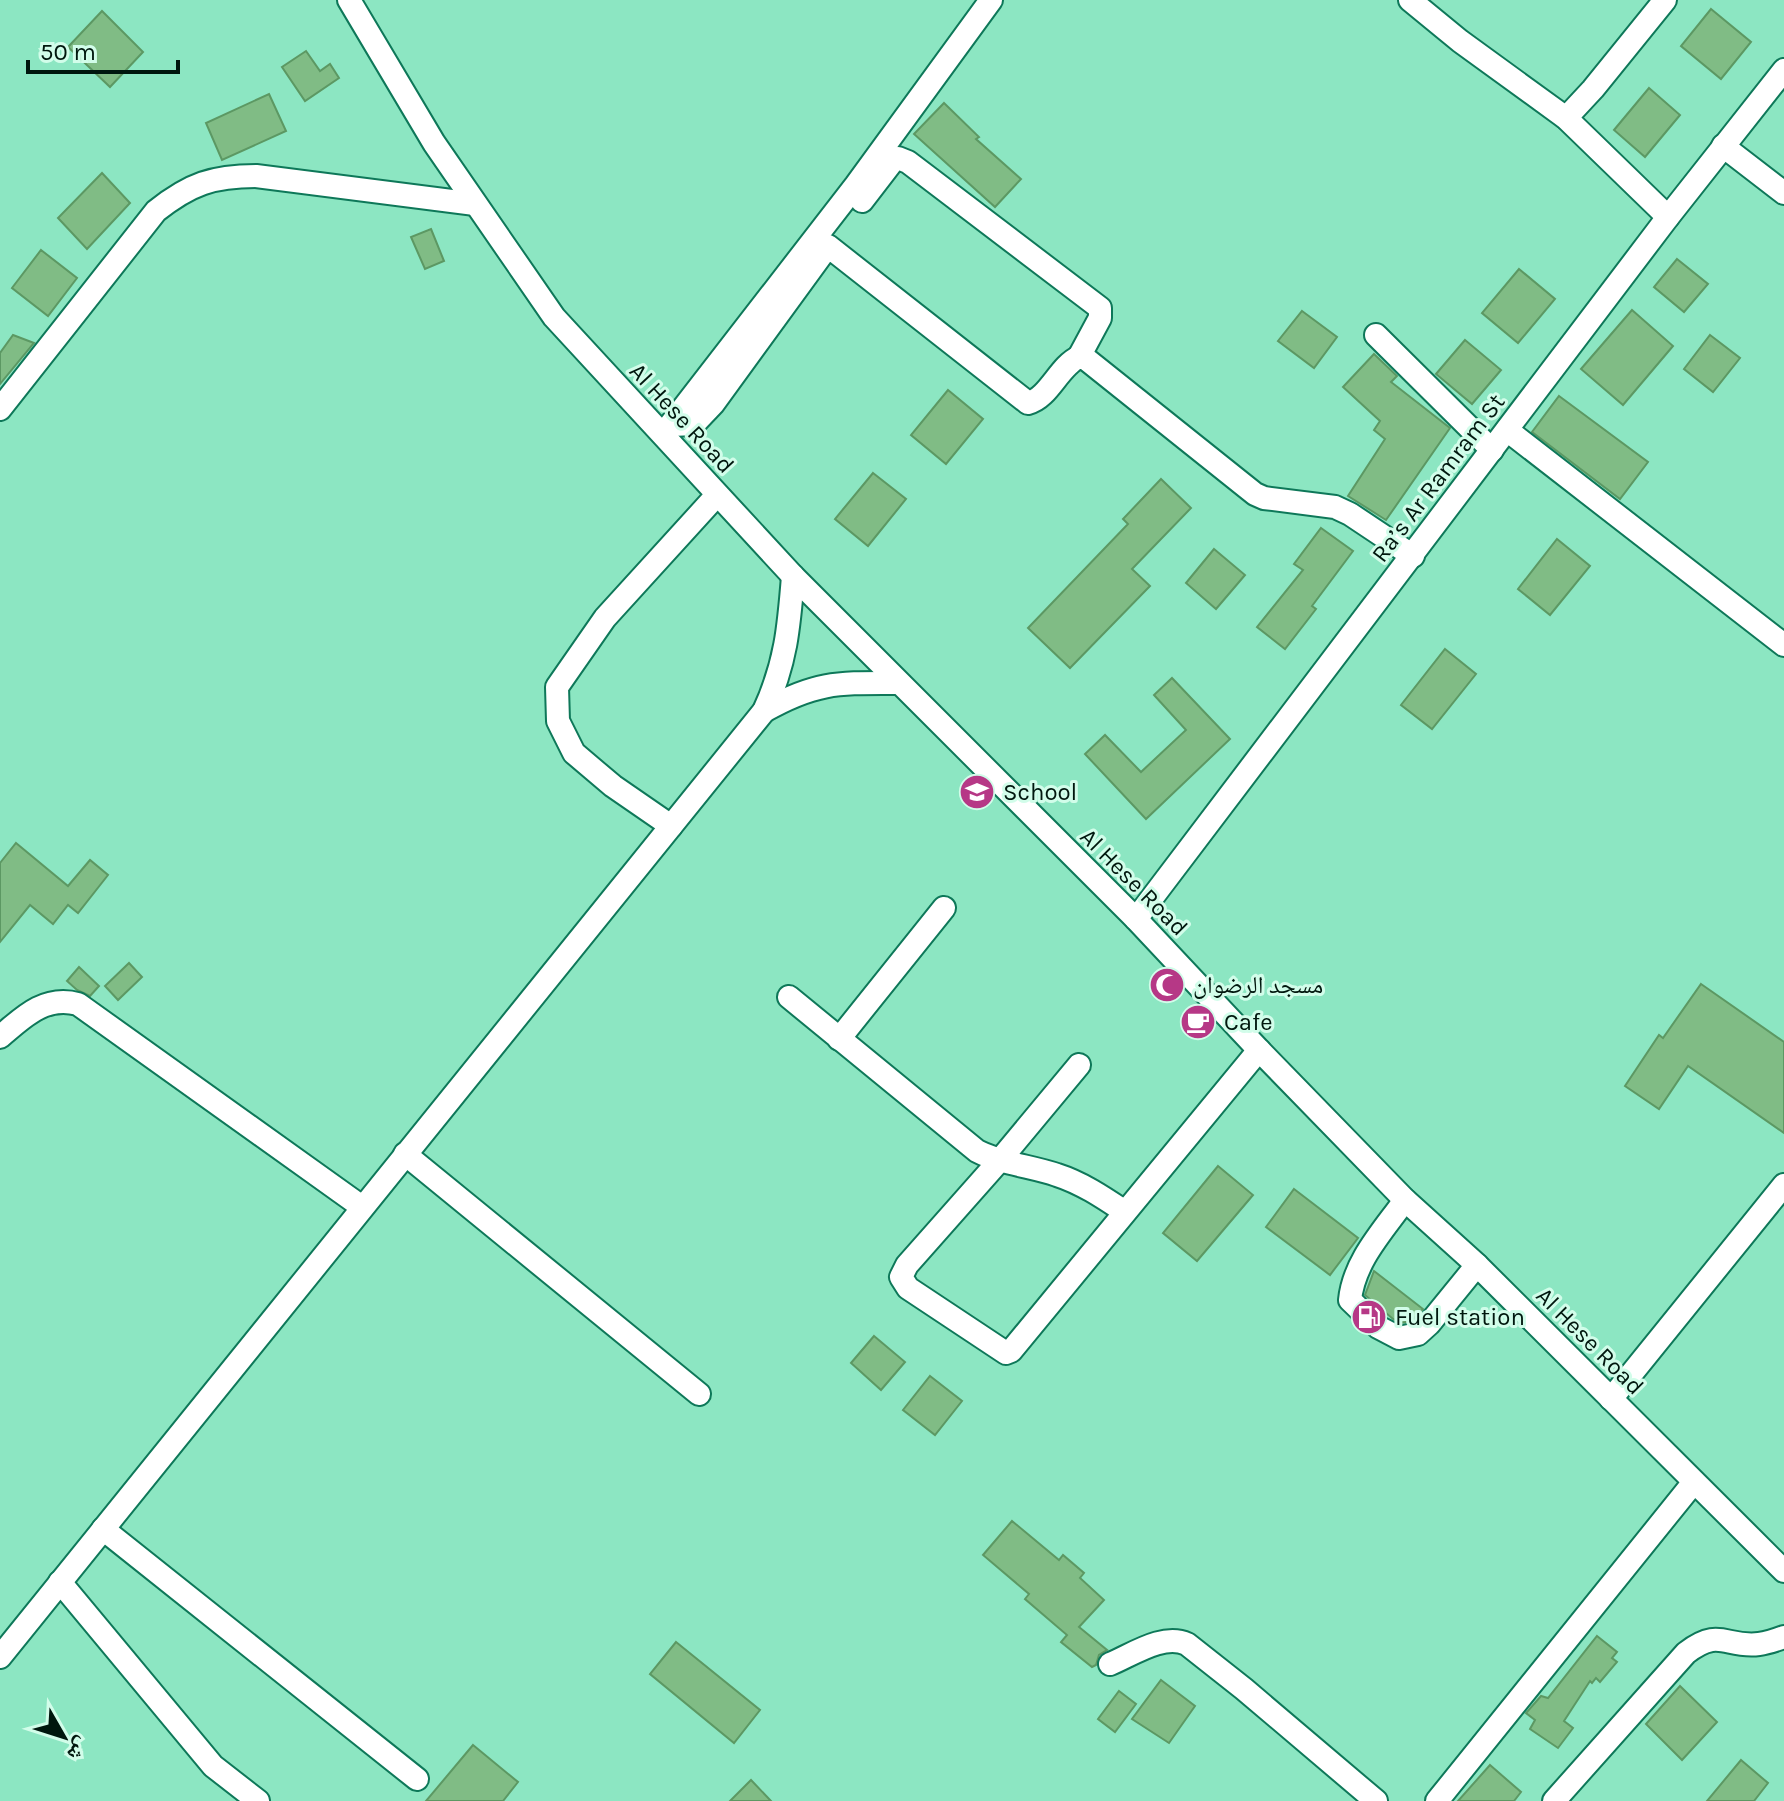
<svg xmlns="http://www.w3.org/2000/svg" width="1784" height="1801" viewBox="0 0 1784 1801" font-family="Karla,'Noto Naskh Arabic',sans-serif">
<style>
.building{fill:#80bc85;stroke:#5c9863;stroke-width:2}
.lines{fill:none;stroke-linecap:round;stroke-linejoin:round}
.minor-casing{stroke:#0e7859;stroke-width:26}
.minor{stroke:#fff;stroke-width:22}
.labels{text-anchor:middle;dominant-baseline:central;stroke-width:6;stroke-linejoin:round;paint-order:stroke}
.street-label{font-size:24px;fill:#00170e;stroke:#d2fdea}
.poi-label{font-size:24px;fill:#00170e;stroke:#d2fdea;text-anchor:start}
</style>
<rect width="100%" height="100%" fill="#8ce6c2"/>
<!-- building -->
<g class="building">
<path d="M1711,9L1751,42L1721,79L1681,46Z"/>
<path d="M102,11L143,52L110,87L68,47Z"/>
<path d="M306,51L320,71L330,64L339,78L305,101L282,67Z"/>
<path d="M1649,88L1680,115L1645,157L1614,130Z"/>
<path d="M269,94L286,131L222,160L206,123Z"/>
<path d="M944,103L979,137L976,139L1021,179L995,207L914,134Z"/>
<path d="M102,173L130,203L87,249L58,218Z"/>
<path d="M431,229L444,261L425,269L411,237Z"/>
<path d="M41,250L77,278L48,316L12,288Z"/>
<path d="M1677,259L1708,284L1684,312L1654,287Z"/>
<path d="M1519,269L1555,299L1518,343L1482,313Z"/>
<path d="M1632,310L1673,346L1623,405L1581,369Z"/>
<path d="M1302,311L1337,337L1314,368L1278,341Z"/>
<path d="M13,335L34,343L0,384V353Z"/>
<path d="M1710,335L1740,358L1713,392L1684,369Z"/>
<path d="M1465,340L1501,370L1472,404L1436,374Z"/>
<path d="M1374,354L1397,376L1391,382L1450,428L1386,520L1348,496L1385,439L1374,430L1380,421L1343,387Z"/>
<path d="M948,390L983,419L946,464L911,435Z"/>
<path d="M1559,396L1648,462L1620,499L1532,432Z"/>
<path d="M873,473L906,499L868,546L835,519Z"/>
<path d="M1161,479L1191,508L1132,569L1150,586L1070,668L1028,628L1128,524L1123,519Z"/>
<path d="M1321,528L1353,551L1312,606L1316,609L1285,649L1257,627L1303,570L1294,564Z"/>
<path d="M1557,539L1590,566L1550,615L1518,589Z"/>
<path d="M1214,549L1245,575L1216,609L1186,583Z"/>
<path d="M1445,649L1476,674L1432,729L1401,705Z"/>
<path d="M1172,678L1230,739L1146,819L1085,754L1105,735L1141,772L1186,730L1154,695Z"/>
<path d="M16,843L68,886L90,860L108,875L78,913L68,905L53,924L30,905L0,942V863Z"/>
<path d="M129,963L142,977L118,1000L105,986Z"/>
<path d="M79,967L99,986L90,996L77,990L67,981Z"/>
<path d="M1701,984L1784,1042V1133L1688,1066L1659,1109L1625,1086L1659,1035L1663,1038Z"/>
<path d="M1218,1166L1253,1195L1197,1261L1163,1233Z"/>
<path d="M1294,1189L1358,1238L1330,1275L1266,1227Z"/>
<path d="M1374,1271L1423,1309L1411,1321L1401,1323L1393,1319L1365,1295Z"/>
<path d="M874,1336L905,1362L881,1390L851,1363Z"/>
<path d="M930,1376L962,1401L935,1435L903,1410Z"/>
<path d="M1012,1521L1059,1560L1063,1555L1084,1573L1080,1578L1104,1600L1079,1627L1107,1650L1099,1655L1096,1665L1092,1667L1061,1642L1067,1635L1025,1599L1029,1594L983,1555Z"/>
<path d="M1597,1636L1617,1652L1612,1658L1617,1662L1600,1682L1596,1678L1592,1683L1590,1681L1564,1721L1573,1728L1558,1748L1530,1729L1535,1720L1526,1713L1541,1696L1548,1698Z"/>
<path d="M676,1642L760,1710L734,1743L650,1674Z"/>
<path d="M1161,1680L1195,1706L1169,1743L1132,1719Z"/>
<path d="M1680,1686L1717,1722L1682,1760L1646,1724Z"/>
<path d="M1119,1691L1136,1704L1115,1732L1098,1719Z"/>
<path d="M473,1745L518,1782L503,1801H426Z"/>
<path d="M1741,1760L1768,1783L1754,1801H1707Z"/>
<path d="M1490,1765L1521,1792L1514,1801H1458Z"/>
<path d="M751,1780L771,1801H730Z"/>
</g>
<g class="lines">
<defs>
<g id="minor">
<path d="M349,0L434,143L554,317L793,576L1136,919L1259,1050L1405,1200L1477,1265L1784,1571"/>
<path d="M1410,0L1460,41L1566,118L1668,217"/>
<path d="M1566,118L1593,89L1665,0"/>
<path d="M1723,146L1784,193"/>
<path d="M862,201L892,162L898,158L908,162L1100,308V318L1079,357"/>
<path d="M1376,335L1492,450"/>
<path d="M0,409L156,211C190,184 213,176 256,176L475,204"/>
<path d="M672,425L694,424L713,404L828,246L1028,403C1049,398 1059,366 1079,357L1086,359L1255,494L1264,498L1335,507L1350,514L1413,556"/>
<path d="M1507,430L1784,645"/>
<path d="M664,433L856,185L991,0"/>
<path d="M764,711C817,681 840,683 898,683"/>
<path d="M671,826L613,786L574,753L558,721L557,687L605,618L717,495"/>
<path d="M1136,919L1668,217L1784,70"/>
<path d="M789,997L977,1151C1002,1164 1031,1166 1057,1175C1082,1183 1104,1198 1125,1212"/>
<path d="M0,1037C23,1017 45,995 78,1004L362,1207"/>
<path d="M839,1039L944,908"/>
<path d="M1079,1065L1000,1160L907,1265L901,1277L908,1288L1006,1353L1011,1351L1259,1050"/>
<path d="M405,1154L699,1394"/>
<path d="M1405,1200C1383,1231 1354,1261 1350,1300L1378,1327L1399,1338L1418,1334L1429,1324L1477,1265"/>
<path d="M1611,1399L1784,1185"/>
<path d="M103,1529L417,1779"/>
<path d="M60,1582L213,1766L258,1801"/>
<path d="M0,1657L764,711C786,663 789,627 793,576"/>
<path d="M1110,1664C1132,1655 1163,1633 1187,1644L1244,1689L1376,1801"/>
<path d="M1437,1801L1694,1482"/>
<path d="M1554,1801L1686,1653C1720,1627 1725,1648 1759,1644C1767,1643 1776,1640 1784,1637"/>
</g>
</defs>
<!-- minor casing -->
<use href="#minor" class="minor-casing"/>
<!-- minor -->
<use href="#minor" class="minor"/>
</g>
<!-- icons -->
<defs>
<symbol id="school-disc" viewBox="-11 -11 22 22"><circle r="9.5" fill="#b63886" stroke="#d2fdea"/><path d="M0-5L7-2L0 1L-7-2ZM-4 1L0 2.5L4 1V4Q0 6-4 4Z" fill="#fff"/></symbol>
<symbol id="mosque-disc" viewBox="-11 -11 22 22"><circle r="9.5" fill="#b63886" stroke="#d2fdea"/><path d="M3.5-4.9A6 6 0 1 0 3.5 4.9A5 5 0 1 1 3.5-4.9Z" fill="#fff"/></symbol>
<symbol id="cafe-disc" viewBox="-11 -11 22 22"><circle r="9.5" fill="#b63886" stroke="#d2fdea"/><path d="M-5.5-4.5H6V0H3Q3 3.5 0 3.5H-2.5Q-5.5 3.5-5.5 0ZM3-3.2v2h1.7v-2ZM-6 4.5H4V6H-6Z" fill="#fff"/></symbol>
<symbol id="fuel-disc" viewBox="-11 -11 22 22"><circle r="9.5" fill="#b63886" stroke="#d2fdea"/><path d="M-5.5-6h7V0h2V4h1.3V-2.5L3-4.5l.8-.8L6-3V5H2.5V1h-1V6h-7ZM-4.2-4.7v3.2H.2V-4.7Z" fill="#fff"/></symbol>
</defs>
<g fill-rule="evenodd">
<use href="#school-disc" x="957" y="772" width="40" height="40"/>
<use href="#mosque-disc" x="1147" y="965" width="40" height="40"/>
<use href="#cafe-disc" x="1178" y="1002" width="40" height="40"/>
<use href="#fuel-disc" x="1349" y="1297" width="40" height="40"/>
</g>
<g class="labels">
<!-- street labels -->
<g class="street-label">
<text transform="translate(682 418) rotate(47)">Al Hese Road</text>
<text transform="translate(1438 478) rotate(-53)">Ra’s Ar Ramram St</text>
<text transform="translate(1134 882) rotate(45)">Al Hese Road</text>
<text transform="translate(1590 1341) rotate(45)">Al Hese Road</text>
</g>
<!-- poi labels -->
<g class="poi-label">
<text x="1003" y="792">School</text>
<text x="1193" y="985">مسجد الرضوان</text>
<text x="1224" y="1022">Cafe</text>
<text x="1395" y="1317">Fuel station</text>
</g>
</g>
<!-- north arrow -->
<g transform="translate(64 1737) rotate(129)" stroke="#d2fdea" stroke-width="6" paint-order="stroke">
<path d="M0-6L14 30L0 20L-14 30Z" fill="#00170e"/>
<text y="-12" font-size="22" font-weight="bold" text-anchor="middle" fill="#00170e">ش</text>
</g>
<!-- scale -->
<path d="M28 60v12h150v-12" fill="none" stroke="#00170e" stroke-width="4"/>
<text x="40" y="60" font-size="24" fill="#00170e" stroke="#d2fdea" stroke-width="6" paint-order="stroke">50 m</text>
</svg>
